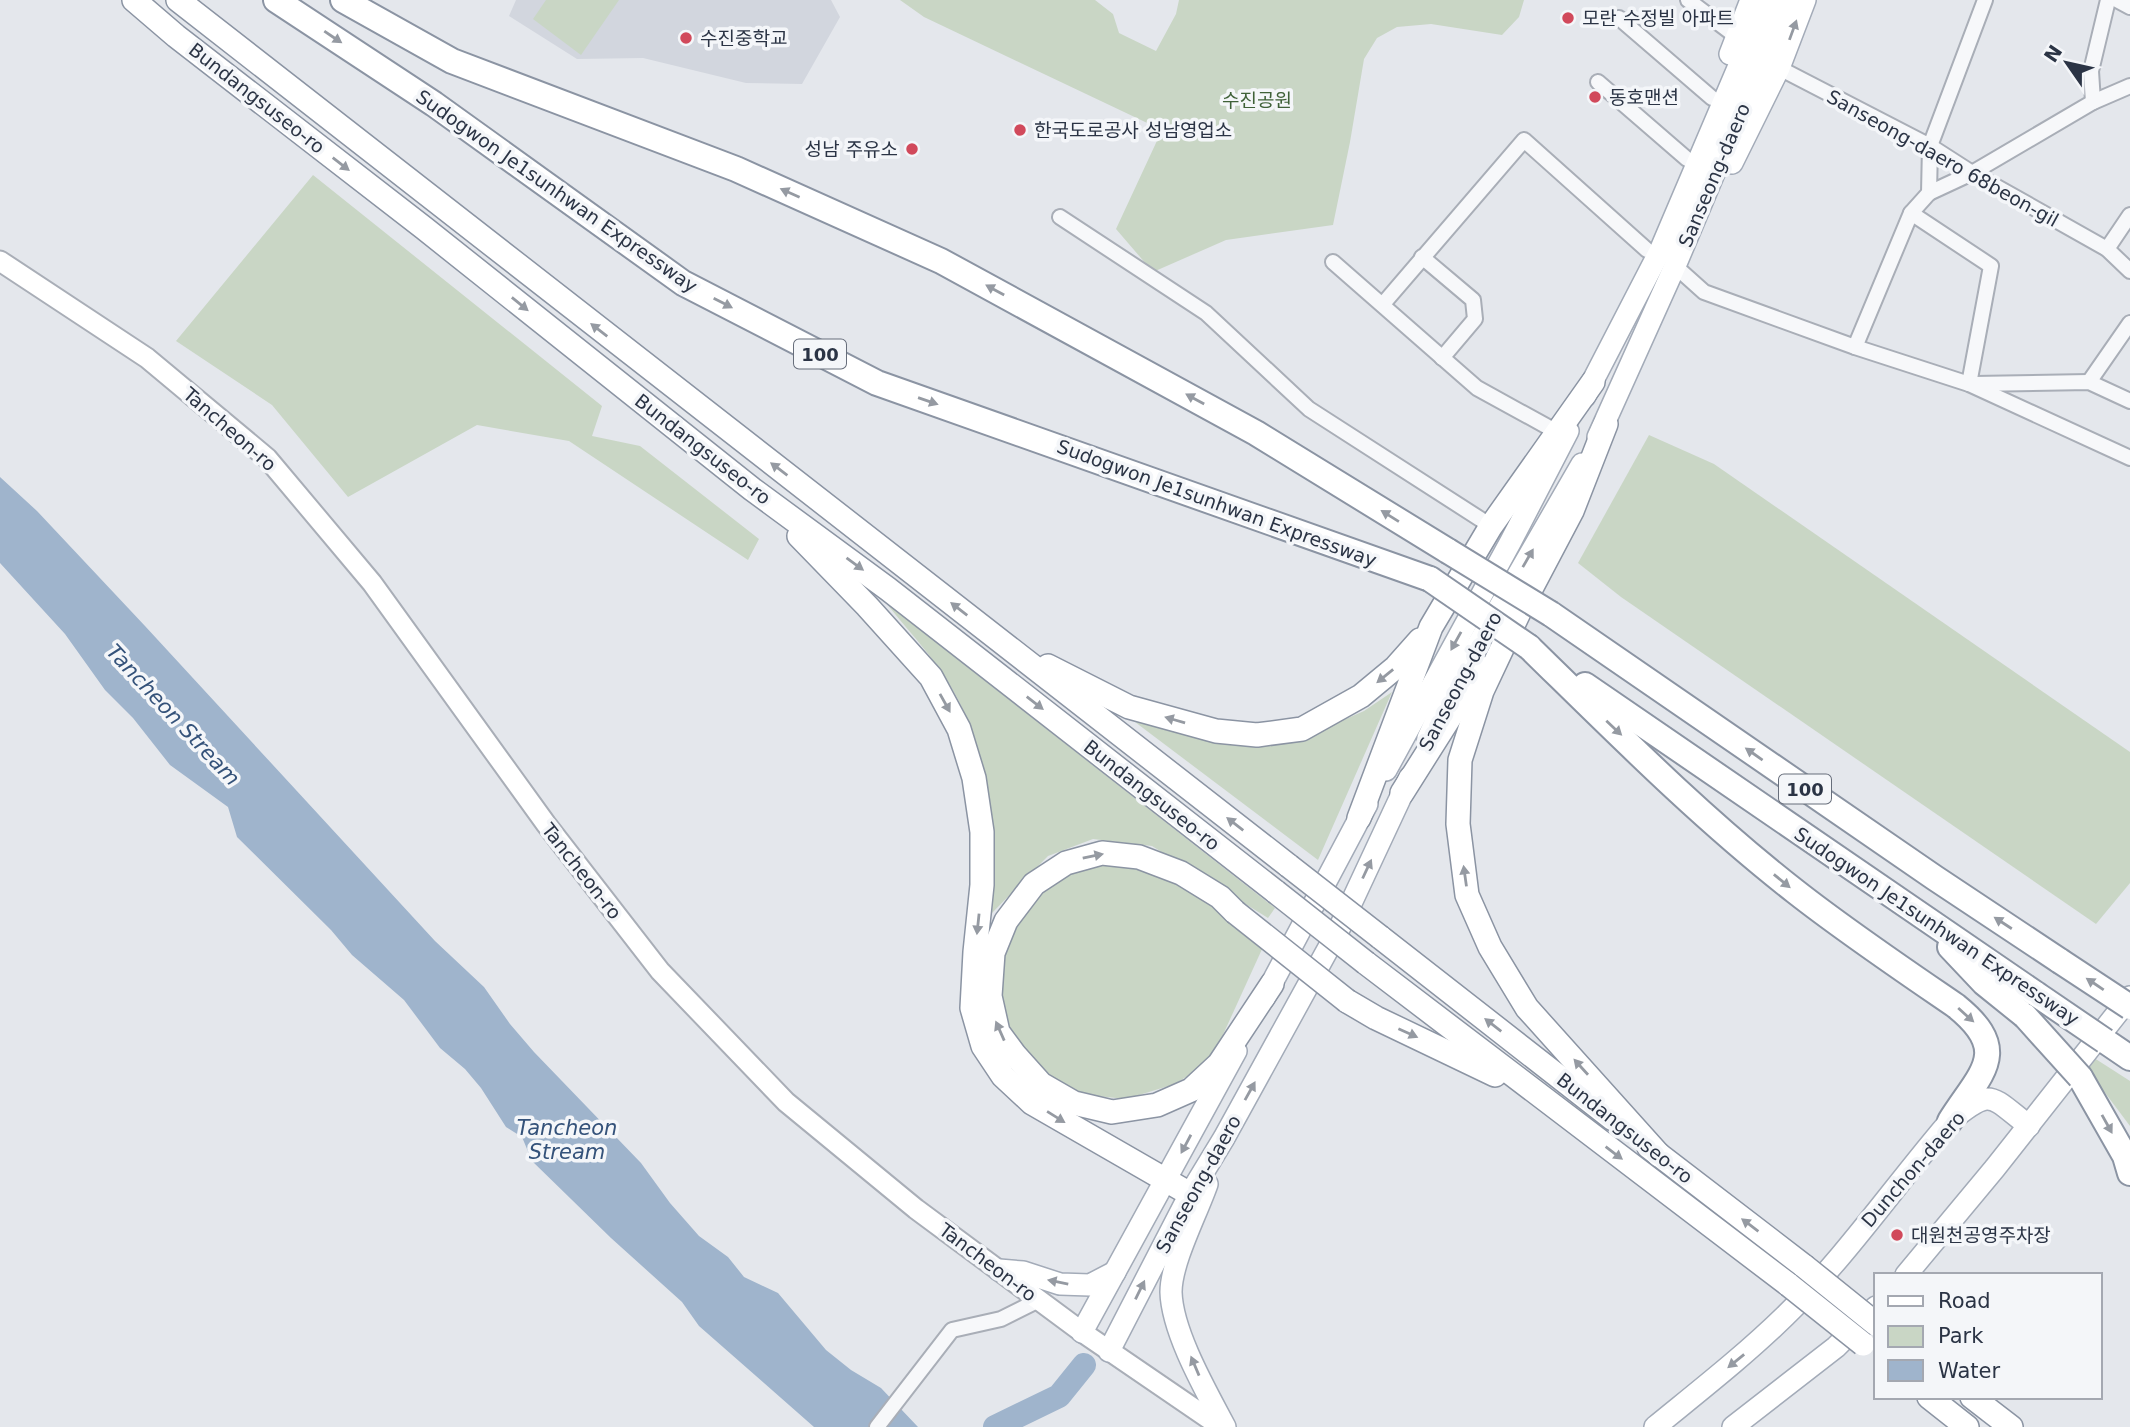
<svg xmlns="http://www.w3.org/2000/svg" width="2130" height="1427" viewBox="0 0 2130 1427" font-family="'DejaVu Sans','Noto Sans KR',sans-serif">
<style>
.built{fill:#d2d6de}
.green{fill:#c9d6c5}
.water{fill:#9fb4cc}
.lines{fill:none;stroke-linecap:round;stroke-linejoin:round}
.river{stroke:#9fb4cc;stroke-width:24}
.minor-casing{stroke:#a9aeb7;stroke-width:18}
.secondary-casing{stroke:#a9aeb7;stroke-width:23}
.primary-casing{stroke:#a3abb8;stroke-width:24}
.trunk-casing{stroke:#8b94a3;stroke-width:26}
.motorway-casing{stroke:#8b94a3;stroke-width:28}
.minor{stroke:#f7f8fa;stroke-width:14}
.secondary{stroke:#fff;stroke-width:19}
.primary{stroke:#fff;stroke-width:21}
.trunk{stroke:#fff;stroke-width:23}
.motorway{stroke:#fff;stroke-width:24}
.trunk-bridge-casing{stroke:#8b94a3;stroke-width:26;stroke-linecap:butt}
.motorway-bridge-casing{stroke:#8b94a3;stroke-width:28;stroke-linecap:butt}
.trunk-bridge{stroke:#fff;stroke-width:23}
.motorway-bridge{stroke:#fff;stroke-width:24}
.oneway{fill:#959aa2}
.poi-dot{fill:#d1495b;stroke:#f4f6f9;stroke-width:2.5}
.labels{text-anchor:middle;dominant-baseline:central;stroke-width:7;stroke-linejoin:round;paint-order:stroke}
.shield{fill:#f4f6f9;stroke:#676e7b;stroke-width:2}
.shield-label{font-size:18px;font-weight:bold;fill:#2b3445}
.poi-label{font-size:19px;fill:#2b3445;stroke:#f4f6f9;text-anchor:start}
.street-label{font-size:19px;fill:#2b3445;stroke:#f4f6f9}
.park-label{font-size:19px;fill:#3f6138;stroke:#f4f6f9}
.water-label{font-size:21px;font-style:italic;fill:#34527a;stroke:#f4f6f9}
</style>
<rect width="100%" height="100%" fill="#e4e7ec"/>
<!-- built -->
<path class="built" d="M516,0H831L840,17L802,84L746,83L643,58L577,59L509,16Z"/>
<!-- green -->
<g class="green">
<path d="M546,0H619L581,55L533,19Z"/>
<path d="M900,0H1095L1113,14L1119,33L1156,51L1176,14L1179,0H1524L1519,17L1502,35L1431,24L1397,27L1377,38L1364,59L1350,142L1333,225L1226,240L1153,272L1116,229L1162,130L924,17Z"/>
<path d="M313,175L602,406L592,436L640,446L759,539L748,560L569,441L477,425L348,497L272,405L176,341Z"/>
<path d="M1649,435L1714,464L2130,752V883L2096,924L1621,597L1578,563Z"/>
<path d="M886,603L1275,908L1268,918L1152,846L1093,839L1048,856L992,913C997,833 991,748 946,679C929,652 906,628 886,603Z"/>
<path d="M1392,692L1318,860L1135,722L1171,729L1307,736L1364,711Z"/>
<path d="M1110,863L1154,871L1214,905L1263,947L1211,1061L1175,1084L1126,1099L1087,1095L1047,1077L1010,1034L1002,1001V959L1013,927L1040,893L1069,873Z"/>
<path d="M2077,1047L2130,1081V1126L2097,1082Z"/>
</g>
<!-- water -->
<path class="water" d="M0,477L37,511L145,626L435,941L484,987L510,1024L534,1052L641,1163L670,1203L699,1236L728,1257L744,1277L778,1293L826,1350L851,1370L881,1388L918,1427H814L699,1326L682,1302L611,1238L532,1161L522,1137L506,1127L481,1088L465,1069L440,1048L404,1000L352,955L331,930L237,837L228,807L170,765L133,718L105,690L65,634L0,563Z"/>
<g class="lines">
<!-- river -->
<path class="river" d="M995,1427L1059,1396L1084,1365"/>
<defs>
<g id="minor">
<path d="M1688,0L1737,37"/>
<path d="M2117,0L2130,7"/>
<path d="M1619,18L1712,98"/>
<path d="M1779,68L1930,146L1972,173L2107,249L2130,271"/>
<path d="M1598,82L1687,159"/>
<path d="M2093,102L2130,86"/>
<path d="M1929,193L1972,173L2093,102L2091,71L2108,0"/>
<path d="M1911,213L1991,266L1969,384"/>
<path d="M1060,217L1206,313L1309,409L1491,526"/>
<path d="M2107,249L2130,215"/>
<path d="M1422,257L1473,300L1475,319L1442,358"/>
<path d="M1333,262L1477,388L1557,432"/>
<path d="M1675,266L1704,292L1855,347L1969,384L2130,458"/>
<path d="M1383,304L1524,140L1647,250"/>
<path d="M1855,347L1911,213L1929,193L1930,146L1985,0"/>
<path d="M2089,382L2130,323"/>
<path d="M1974,384L2089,382L2130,401"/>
<path d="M877,1427L952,1330L1001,1319L1039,1300"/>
</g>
<path id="secondary" d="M0,261L147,358L267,458L372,583L546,824L660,971L786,1102L916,1209L1082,1332L1221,1427"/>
<g id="primary">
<path d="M1730,54L1751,0"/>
<path d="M1732,163L1779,68L1805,0"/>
<path d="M1585,396L1660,251L1767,0"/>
<path d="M1598,437L1675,266L1787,0"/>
<path d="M1428,738L1443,705L1582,464"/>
<path d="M1386,770L1511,541L1568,431"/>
<path d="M1264,998L1367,804"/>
<path d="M1207,1184C1197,1213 1171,1262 1171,1292C1172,1332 1206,1391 1225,1427"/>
<path d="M999,1270L1023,1272L1060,1284L1090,1285L1115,1272"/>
<path d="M1906,1275L1995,1168L2130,997"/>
<path d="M1082,1332L1236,1051"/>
<path d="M1109,1351L1190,1194L1224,1138L1339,929L1410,777"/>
<path d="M1655,1427C1699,1391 1744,1356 1785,1316C1846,1257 1895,1185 1950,1121C1992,1087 1989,1095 2029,1126"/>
<path d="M1733,1427L1836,1347L1876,1307"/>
</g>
<g id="trunk">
<path d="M134,0L176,36L424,228L752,489L888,589L1276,892"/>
<path d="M178,0L1289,866"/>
<path d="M1606,424L1572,511L1523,604L1482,691L1460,760L1458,824L1467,895L1490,947L1527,1008L1659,1155"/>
<path d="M799,536L867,606L931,677L959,729L974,778L982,832V885L975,952L972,1008L983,1046L1003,1076L1032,1103L1190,1194"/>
<path d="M1048,666L1129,707L1216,731L1257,735L1302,729L1361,696L1396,667L1420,640"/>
<path d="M1402,793L1481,668"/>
<path d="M1359,818L1431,627L1491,526L1593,382"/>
<path d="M1235,912L1220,897L1181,873L1139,857L1102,853L1066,863L1034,884L1006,921L993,953L990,996L998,1032L1015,1055L1041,1084L1074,1103L1112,1112L1157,1105L1191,1090L1219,1064L1272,984"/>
<path d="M1380,937L1613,1119"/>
<path d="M1366,963L1789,1285"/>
<path d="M1347,1001L1376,1018L1495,1075"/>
<path d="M1649,1147L1804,1266"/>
<path d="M1929,1397L1967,1427"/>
<path d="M1972,1397L2011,1427"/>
</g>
<g id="motorway">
<path d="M276,0L434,104L683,283L877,383L1430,579"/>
<path d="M343,0L452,61L736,169L941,261L1256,433L1448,551"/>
<path d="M1551,614L1935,878L2060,961"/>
<path d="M1529,647C1615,731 1701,818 1796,892C1847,932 1902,969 1956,1006C2013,1052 1980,1073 1950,1121"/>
<path d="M1585,685L2036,994"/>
<path d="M1950,947L1984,983L2025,1016"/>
<path d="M2105,1041L2130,1058"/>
<path d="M2080,1077L2125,1156L2130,1173"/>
</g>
</defs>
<!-- minor casing -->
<use href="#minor" class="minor-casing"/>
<!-- secondary casing -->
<use href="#secondary" class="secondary-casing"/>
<!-- primary casing -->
<use href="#primary" class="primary-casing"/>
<!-- trunk casing -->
<use href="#trunk" class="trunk-casing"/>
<!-- motorway casing -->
<use href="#motorway" class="motorway-casing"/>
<!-- minor -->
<use href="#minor" class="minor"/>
<!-- secondary -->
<use href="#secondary" class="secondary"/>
<!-- primary -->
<use href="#primary" class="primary"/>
<!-- trunk -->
<use href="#trunk" class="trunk"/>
<!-- motorway -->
<use href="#motorway" class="motorway"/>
<defs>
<g id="trunk-bridge">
<path d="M1289,866L1380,937"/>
<path d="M1276,892L1366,963"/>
<path d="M1235,912L1347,1001"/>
<path d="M1804,1266L1876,1324"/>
<path d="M1789,1285L1863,1344"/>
</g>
<g id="motorway-bridge">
<path d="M1448,551L1551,614"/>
<path d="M1430,579L1529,647"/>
<path d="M2060,961L2130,1007"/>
<path d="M2036,994L2105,1041"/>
<path d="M2025,1016L2080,1077"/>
</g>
</defs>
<!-- trunk-bridge casing -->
<use href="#trunk-bridge" class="trunk-bridge-casing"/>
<!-- motorway-bridge casing -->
<use href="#motorway-bridge" class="motorway-bridge-casing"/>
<!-- trunk-bridge -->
<use href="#trunk-bridge" class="trunk-bridge"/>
<!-- motorway-bridge -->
<use href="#motorway-bridge" class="motorway-bridge"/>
</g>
<!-- one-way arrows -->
<defs><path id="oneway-solid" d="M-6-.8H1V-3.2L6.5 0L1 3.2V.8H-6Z" transform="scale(1.75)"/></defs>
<g class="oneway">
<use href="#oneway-solid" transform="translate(1793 30) rotate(-70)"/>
<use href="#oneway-solid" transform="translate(333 37) rotate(34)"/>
<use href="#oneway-solid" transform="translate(341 164) rotate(38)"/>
<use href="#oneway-solid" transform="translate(790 193) rotate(-156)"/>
<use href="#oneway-solid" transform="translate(995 290) rotate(-151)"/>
<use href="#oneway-solid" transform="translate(723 303) rotate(27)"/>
<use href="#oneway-solid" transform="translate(520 304) rotate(39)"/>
<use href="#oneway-solid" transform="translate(599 330) rotate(-142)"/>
<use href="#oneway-solid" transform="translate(1195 399) rotate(-151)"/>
<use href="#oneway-solid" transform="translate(928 401) rotate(19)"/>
<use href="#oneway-solid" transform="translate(779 469) rotate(-143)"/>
<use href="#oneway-solid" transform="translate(1390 516) rotate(-148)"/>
<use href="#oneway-solid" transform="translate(1528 558) rotate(-60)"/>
<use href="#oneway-solid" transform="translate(855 564) rotate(36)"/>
<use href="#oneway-solid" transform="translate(959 609) rotate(-142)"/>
<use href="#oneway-solid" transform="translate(1456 641) rotate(119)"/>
<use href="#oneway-solid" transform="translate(1385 676) rotate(141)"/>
<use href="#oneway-solid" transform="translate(945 703) rotate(61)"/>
<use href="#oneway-solid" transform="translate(1035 703) rotate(38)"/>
<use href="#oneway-solid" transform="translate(1175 720) rotate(-164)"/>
<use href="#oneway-solid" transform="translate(1614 728) rotate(43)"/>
<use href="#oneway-solid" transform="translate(1754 754) rotate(-145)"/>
<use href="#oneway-solid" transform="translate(1235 824) rotate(-142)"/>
<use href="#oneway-solid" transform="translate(1093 856) rotate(-12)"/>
<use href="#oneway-solid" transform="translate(1367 869) rotate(-65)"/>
<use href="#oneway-solid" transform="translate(1465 876) rotate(-98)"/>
<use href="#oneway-solid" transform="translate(1782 881) rotate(39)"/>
<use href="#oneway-solid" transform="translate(2003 923) rotate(-147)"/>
<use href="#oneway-solid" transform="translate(978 924) rotate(96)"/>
<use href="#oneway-solid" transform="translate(2095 984) rotate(-146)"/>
<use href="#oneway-solid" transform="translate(1966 1015) rotate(42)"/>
<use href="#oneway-solid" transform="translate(1493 1025) rotate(-142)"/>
<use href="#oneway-solid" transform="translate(1000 1031) rotate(-114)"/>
<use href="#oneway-solid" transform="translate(1408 1033) rotate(24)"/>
<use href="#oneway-solid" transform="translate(1581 1067) rotate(-132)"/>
<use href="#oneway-solid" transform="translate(1250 1091) rotate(-61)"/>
<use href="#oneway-solid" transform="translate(1056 1117) rotate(32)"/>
<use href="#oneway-solid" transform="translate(2107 1124) rotate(61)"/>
<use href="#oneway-solid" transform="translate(1186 1144) rotate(118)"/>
<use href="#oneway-solid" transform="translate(1614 1153) rotate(37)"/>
<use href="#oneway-solid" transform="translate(1750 1225) rotate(-143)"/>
<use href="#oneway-solid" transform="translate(1058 1282) rotate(-168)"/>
<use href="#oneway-solid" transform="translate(1140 1290) rotate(-64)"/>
<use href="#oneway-solid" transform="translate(1736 1361) rotate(141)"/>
<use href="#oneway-solid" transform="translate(1195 1366) rotate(-113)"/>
</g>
<!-- markers -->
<g class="poi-dot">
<circle cx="1568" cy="18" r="7"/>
<circle cx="686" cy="38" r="7"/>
<circle cx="1595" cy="97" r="7"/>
<circle cx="1020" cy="130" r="7"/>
<circle cx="912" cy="149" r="7"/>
<circle cx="1897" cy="1235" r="7"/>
</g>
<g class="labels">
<!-- shield labels -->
<g class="shield">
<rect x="794" y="339.5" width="52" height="29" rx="5"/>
<rect x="1779" y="774.5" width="52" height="29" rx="5"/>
</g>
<g class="shield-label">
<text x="820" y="354">100</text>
<text x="1805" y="789">100</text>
</g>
<!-- poi labels -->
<g class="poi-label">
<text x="1582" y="18">모란 수정빌 아파트</text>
<text x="700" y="38">수진중학교</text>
<text x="1609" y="97">동호맨션</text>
<text x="1034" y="130">한국도로공사 성남영업소</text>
<text x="898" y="149" text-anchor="end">성남 주유소</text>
<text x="1911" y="1235">대원천공영주차장</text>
</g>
<!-- street labels -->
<g class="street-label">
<text transform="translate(257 98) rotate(38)">Bundangsuseo-ro</text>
<text transform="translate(1943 158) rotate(29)">Sanseong-daero 68beon-gil</text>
<text transform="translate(1714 175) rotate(-67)">Sanseong-daero</text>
<text transform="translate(557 191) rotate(35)">Sudogwon Je1sunhwan Expressway</text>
<text transform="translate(230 429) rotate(41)">Tancheon-ro</text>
<text transform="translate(703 449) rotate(38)">Bundangsuseo-ro</text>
<text transform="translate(1217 503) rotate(20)">Sudogwon Je1sunhwan Expressway</text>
<text transform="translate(1460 681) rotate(-62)">Sanseong-daero</text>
<text transform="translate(1152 795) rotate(38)">Bundangsuseo-ro</text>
<text transform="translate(582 871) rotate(52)">Tancheon-ro</text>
<text transform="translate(1937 926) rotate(34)">Sudogwon Je1sunhwan Expressway</text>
<text transform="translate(1625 1128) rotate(38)">Bundangsuseo-ro</text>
<text transform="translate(1913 1169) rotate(-49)">Dunchon-daero</text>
<text transform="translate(1198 1184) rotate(-61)">Sanseong-daero</text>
<text transform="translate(988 1262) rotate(37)">Tancheon-ro</text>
</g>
<!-- park labels -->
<g class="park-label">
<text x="1257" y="100">수진공원</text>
</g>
<!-- water labels -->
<g class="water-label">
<text transform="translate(173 715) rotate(47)">Tancheon Stream</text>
<text x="567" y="1128">Tancheon<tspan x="567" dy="24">Stream</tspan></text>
</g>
</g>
<!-- legend -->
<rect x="1874" y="1273" width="228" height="126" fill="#f4f6f9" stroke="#a4a8b1" stroke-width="2"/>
<rect x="1888" y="1296" width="35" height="10" fill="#ffffff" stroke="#a4a8b1" stroke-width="2"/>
<text x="1938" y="1308" font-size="21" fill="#2b3445">Road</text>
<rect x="1888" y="1326" width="35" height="21" fill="#c9d6c5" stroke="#a4a8b1" stroke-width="2"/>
<text x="1938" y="1343" font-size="21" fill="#2b3445">Park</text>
<rect x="1888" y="1360" width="35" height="21" fill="#9fb4cc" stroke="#a4a8b1" stroke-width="2"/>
<text x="1938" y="1378" font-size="21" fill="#2b3445">Water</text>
<!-- north arrow -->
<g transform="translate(2067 63) rotate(304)" stroke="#f4f6f9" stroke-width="5" paint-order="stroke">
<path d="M0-5L12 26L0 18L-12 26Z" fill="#2b3445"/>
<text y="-10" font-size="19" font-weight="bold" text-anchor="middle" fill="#2b3445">N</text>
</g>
</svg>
